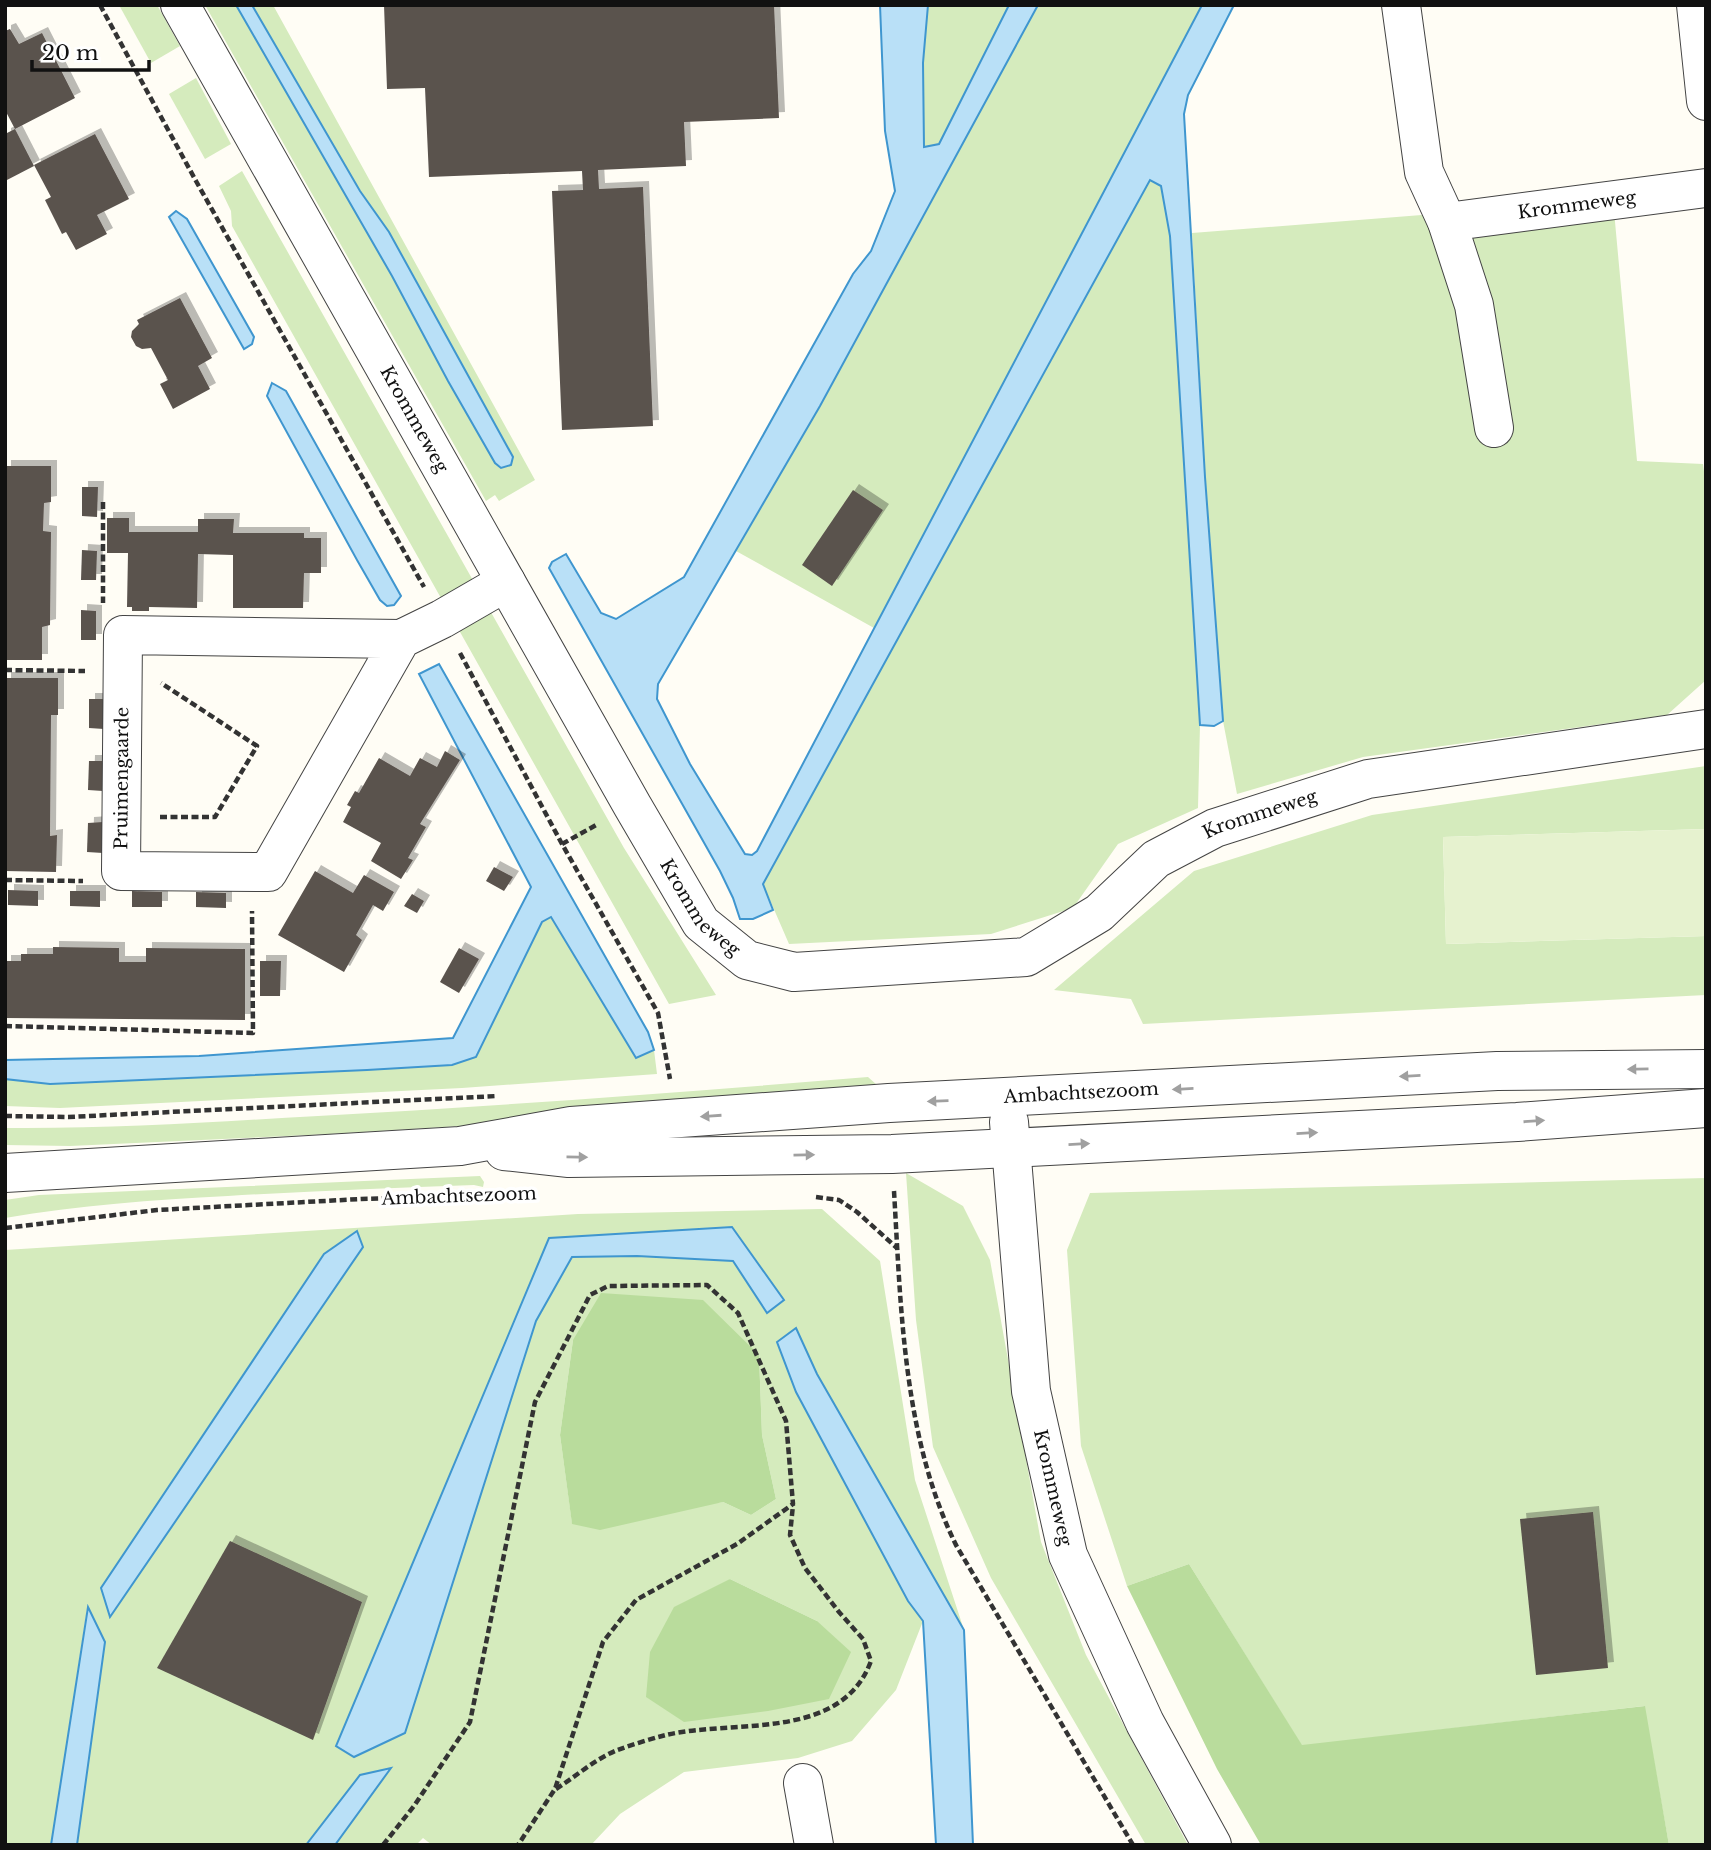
<svg xmlns="http://www.w3.org/2000/svg" width="1711" height="1850" viewBox="0 0 1711 1850" font-family="'Libre Baskerville',serif">
<style>
.green{fill:#d5ebbd;fill-rule:evenodd}
.forest{fill:#b9dc9c}
.pitch{fill:#e6f2cf}
.water{fill:#b9e0f7;stroke:#3f96cf;stroke-width:2}
.building{fill:#5a524d;filter:url(#shadow)}
.lines{fill:none;stroke-linecap:round;stroke-linejoin:round}
.minor-casing{stroke:#444;stroke-width:40}
.path{stroke:#333;stroke-width:4.5;stroke-dasharray:7 3.5;stroke-linecap:butt}
.minor{stroke:#fff;stroke-width:38}
.oneway{fill:#a0a0a0}
.labels{text-anchor:middle;dominant-baseline:central;stroke-width:7;stroke-linejoin:round;paint-order:stroke}
.street-label{font-size:18px;fill:#111;stroke:#fff}
</style>
<defs>
<filter id="shadow"><feDropShadow dx="6" dy="-6" stdDeviation="0" flood-color="#0004"/></filter>
</defs>
<rect width="100%" height="100%" fill="#fffdf5"/>
<!-- green -->
<g class="green">
<path d="M119,5H157L180,46L151,63Z"/>
<path d="M205,5H236L392,276L448,381L511,465L513,457L389,232L360,191L252,5H273L535,480L499,501L495,495L486,501Z"/>
<path d="M928,5H1009L939,145L923,147V63Z"/>
<path d="M1038,5H1202L874,628L736,551L820,406Z"/>
<path d="M196,78L231,144L205,159L169,94Z"/>
<path d="M242,171L624,848L716,995L669,1004L232,226L231,211L219,186Z"/>
<path d="M1150,180L1161,186L1170,236L1200,725L1198,808L1118,844L1073,908L991,934L789,944L763,884Z"/>
<path d="M1613,200L1637,461L1703,464L1706,486V680L1667,715L1363,757L1237,794L1223,721L1205,477L1192,233Z"/>
<path d="M1706,766V829L1443,837L1446,944L1706,936V995L1143,1024L1131,999L1054,990L1194,871L1372,815Z"/>
<path d="M551,917L636,1057L654,1050L657,1074L462,1088L60,1108L5,1106V1079L50,1084L367,1070L452,1065L475,1057L542,922Z"/>
<path d="M868,1077L877,1085L627,1116L330,1134L70,1146L5,1145V1128C110,1129 214,1122 318,1116C501,1106 685,1092 868,1077Z"/>
<path d="M906,1173L963,1206L990,1260L1041,1542L1086,1655L1188,1845H1146L991,1578L933,1447L916,1320Z"/>
<path d="M480,1176L484,1182L483,1187L474,1185C392,1188 310,1191 228,1196C153,1200 79,1205 5,1218V1200L39,1195Z"/>
<path d="M1706,1178V1845H1669L1644,1706L1302,1746L1189,1564L1127,1586L1081,1446L1067,1250L1090,1193Z"/>
<path d="M822,1209L880,1261L915,1480L964,1630L817,1374L795,1328L796,1392L908,1601L923,1621L896,1690L852,1741L798,1758L684,1772L620,1814L591,1845H432L423,1838L416,1845H335L390,1768L360,1775L306,1845H77L105,1643L87,1609L51,1845H5V1250L578,1214ZM732,1227L766,1313L733,1261L637,1256L572,1257L536,1321L337,1747L549,1239ZM573,1340L759,1355L762,1435L776,1499L751,1515L723,1502L572,1523L560,1435ZM730,1579L817,1621L647,1697Z"/>
</g>
<!-- forest -->
<g class="forest">
<path d="M601,1293L703,1300L759,1355L762,1435L776,1499L751,1515L723,1502L600,1530L572,1524L560,1435L573,1340Z"/>
<path d="M1189,1564L1302,1745L1645,1706L1669,1845H1261L1217,1769L1127,1586Z"/>
<path d="M730,1579L817,1621L851,1652L829,1699L768,1711L684,1722L646,1697L650,1652L674,1607Z"/>
</g>
<!-- pitch -->
<path class="pitch" d="M1706,829V936L1446,944L1443,837Z"/>
<!-- water -->
<g class="water">
<path d="M236,5H252L360,191L389,232L513,457L511,465L501,468L495,463L448,381L392,276Z"/>
<path d="M880,5H928L923,63L924,147L939,144L1009,5H1038L820,406L658,684L657,699L690,764L745,854L752,855L757,851L1202,5H1234L1188,95L1184,114L1205,477L1223,721L1214,726L1200,725L1170,236L1161,186L1150,180L763,884L773,910L753,919H740L733,898L720,871L549,568L552,562L566,554L601,613L616,619L684,577L853,274L871,251L895,191L885,131Z"/>
<path d="M176,211L187,219L254,337L252,344L244,349L169,217Z"/>
<path d="M272,383L286,391L401,596L394,605L387,606L380,600L357,560L267,396Z"/>
<path d="M439,664L648,1032L654,1050L636,1058L551,917L542,922L476,1057L452,1065L367,1070L50,1084L5,1079V1060L199,1056L453,1038L531,887L419,674Z"/>
<path d="M732,1227L784,1300L767,1313L733,1261L637,1256L572,1257L536,1321L405,1733L354,1757L336,1746L549,1238Z"/>
<path d="M357,1231L363,1247L110,1617L101,1588L324,1254Z"/>
<path d="M796,1328L817,1374L964,1630L973,1845H936L923,1621L908,1601L796,1392L777,1342Z"/>
<path d="M88,1607L105,1642L77,1845H51Z"/>
<path d="M391,1768L335,1845H306L360,1775Z"/>
</g>
<!-- building -->
<g class="building">
<path d="M384,5H774L779,118L684,122L686,166L598,170L599,189L643,187L653,426L562,430L552,191L583,190L582,171L429,177L425,88L387,89Z"/>
<path d="M10,29L19,44L42,33L75,98L15,129L5,110V31Z"/>
<path d="M15,129L34,166L5,181V134Z"/>
<path d="M95,134L129,199L97,215L107,234L76,250L66,232L62,234L45,200L51,197L34,165Z"/>
<path d="M180,298L212,358L198,366L210,389L173,409L160,384L168,380L151,348L142,349L136,346L131,337L132,331L139,324L137,320Z"/>
<path d="M5,466H51V502L44,503L43,531L51,532L50,625L42,627V660H5Z"/>
<path d="M82,487H98L97,517L82,516Z"/>
<path d="M853,490L883,510L832,586L802,565Z"/>
<path d="M107,518H129V532H198V519H234L233,533H304V538H321V573H304L303,608H233V555L198,554L197,608L149,607V611H132V607H127L128,553H107Z"/>
<path d="M82,550L97,551L96,580H81Z"/>
<path d="M81,610L96,611V640H81Z"/>
<path d="M5,678H58V715H51L50,836L57,835L56,872L5,871Z"/>
<path d="M89,699H104V729L89,728Z"/>
<path d="M445,751L460,760L420,824L426,827L408,858L413,860L401,879L371,861L381,843L343,822L351,807L347,805L355,791L359,793L379,758L410,776L420,758L437,767Z"/>
<path d="M89,761H103V791L88,790Z"/>
<path d="M103,822V853L87,852L88,823Z"/>
<path d="M494,867L513,877L504,891L486,881Z"/>
<path d="M315,871L353,893L364,875L394,892L383,911L373,905L356,935L362,940L344,972L278,935Z"/>
<path d="M8,890L38,891V906L8,905Z"/>
<path d="M70,891H100V907L70,906Z"/>
<path d="M132,891L162,892V907H132Z"/>
<path d="M196,892L226,893V908L196,907Z"/>
<path d="M412,894L424,901L417,913L404,906Z"/>
<path d="M53,947L119,948V962H146V948L245,949V1020L5,1018V961H21V954H53Z"/>
<path d="M459,948L479,959L459,993L440,982Z"/>
<path d="M260,961H281L280,996H260Z"/>
<path d="M1593,1512L1608,1668L1536,1675L1520,1519Z"/>
<path d="M230,1541L362,1602L313,1740L157,1668Z"/>
</g>
<g class="lines">
<defs>
<g id="minor">
<path id="s1" d="M180,5L632,805L701,923L747,960L794,972L1026,957L1099,913L1156,859L1215,828L1368,779L1706,729"/>
<path d="M1401,5L1424,172L1447,222L1474,305L1494,428"/>
<path d="M1696,5L1706,101"/>
<path id="s2" d="M1447,222L1706,188"/>
<path id="s3" d="M401,639L268,872L121,871L123,635L401,639L442,619L506,582"/>
<path id="s4" d="M1009,1122L1031,1391L1068,1555L1145,1723L1212,1845"/>
<path d="M504,1151L569,1158L892,1154L1517,1122L1706,1108"/>
<path id="s5" d="M5,1173L460,1146L571,1126L889,1103L1497,1071L1706,1069"/>
<path d="M803,1783L814,1845"/>
</g>
</defs>
<!-- minor casing -->
<use href="#minor" class="minor-casing"/>
<!-- path -->
<g class="path">
<path d="M100,5L196,181L424,587"/>
<path d="M103,502V603"/>
<path d="M460,653L562,844L658,1013L670,1079"/>
<path d="M5,670L85,671"/>
<path d="M160,817H215L257,746L161,683"/>
<path d="M562,844L598,824"/>
<path d="M5,880L83,881"/>
<path d="M5,1026L253,1033L252,911"/>
<path d="M5,1116L68,1117L497,1096"/>
<path d="M894,1191C901,1309 903,1437 956,1545L1133,1845"/>
<path d="M816,1197L839,1200L857,1212L897,1248"/>
<path d="M5,1228L157,1210L361,1199L514,1195"/>
<path d="M556,1789C575,1777 594,1760 615,1751C631,1745 650,1739 666,1735C734,1719 841,1742 871,1661L863,1639L839,1612L805,1568L790,1535L793,1505"/>
<path d="M383,1845L414,1806L470,1722L535,1402L590,1295L608,1286L707,1285L738,1313L786,1421L793,1504L737,1544L636,1600L603,1642L555,1789L518,1845"/>
</g>
<!-- minor -->
<use href="#minor" class="minor"/>
</g>
<!-- one-way arrows -->
<defs><path id="oneway-solid" d="M-6-.8H1V-3.2L6.5 0L1 3.2V.8H-6Z" transform="scale(1.75)"/></defs>
<g class="oneway">
<use href="#oneway-solid" transform="translate(1638 1069) rotate(179)"/>
<use href="#oneway-solid" transform="translate(1410 1076) rotate(177)"/>
<use href="#oneway-solid" transform="translate(1183 1089) rotate(177)"/>
<use href="#oneway-solid" transform="translate(938 1101) rotate(178)"/>
<use href="#oneway-solid" transform="translate(711 1116) rotate(176)"/>
<use href="#oneway-solid" transform="translate(1534 1121) rotate(-4)"/>
<use href="#oneway-solid" transform="translate(1307 1133) rotate(-3)"/>
<use href="#oneway-solid" transform="translate(1079 1144) rotate(-3)"/>
<use href="#oneway-solid" transform="translate(804 1155) rotate(-1)"/>
<use href="#oneway-solid" transform="translate(577 1157) rotate(1)"/>
</g>
<g class="labels">
<!-- street labels -->
<g class="street-label">
<text stroke="none"><textPath href="#s2" startOffset="131">Krommeweg</textPath></text>
<text stroke="none"><textPath href="#s1" startOffset="476">Krommeweg</textPath></text>
<text stroke="none"><textPath href="#s3" startOffset="508">Pruimengaarde</textPath></text>
<text stroke="none"><textPath href="#s1" startOffset="1673">Krommeweg</textPath></text>
<text stroke="none"><textPath href="#s1" startOffset="1043">Krommeweg</textPath></text>
<text stroke="none"><textPath href="#s5" startOffset="1080">Ambachtsezoom</textPath></text>
<text transform="translate(459 1196) rotate(-2)">Ambachtsezoom</text>
<text stroke="none"><textPath href="#s4" startOffset="369">Krommeweg</textPath></text>
</g>
</g>
<!-- border -->
<rect width="1711" height="1850" fill="none" stroke="#111111" stroke-width="14"/>
<!-- scale -->
<path d="M32 60v10h117v-10" fill="none" stroke="#111111" stroke-width="3.5"/>
<text x="42" y="60" font-size="21" fill="#111111" stroke="#ffffff" stroke-width="5" paint-order="stroke">20 m</text>
</svg>
